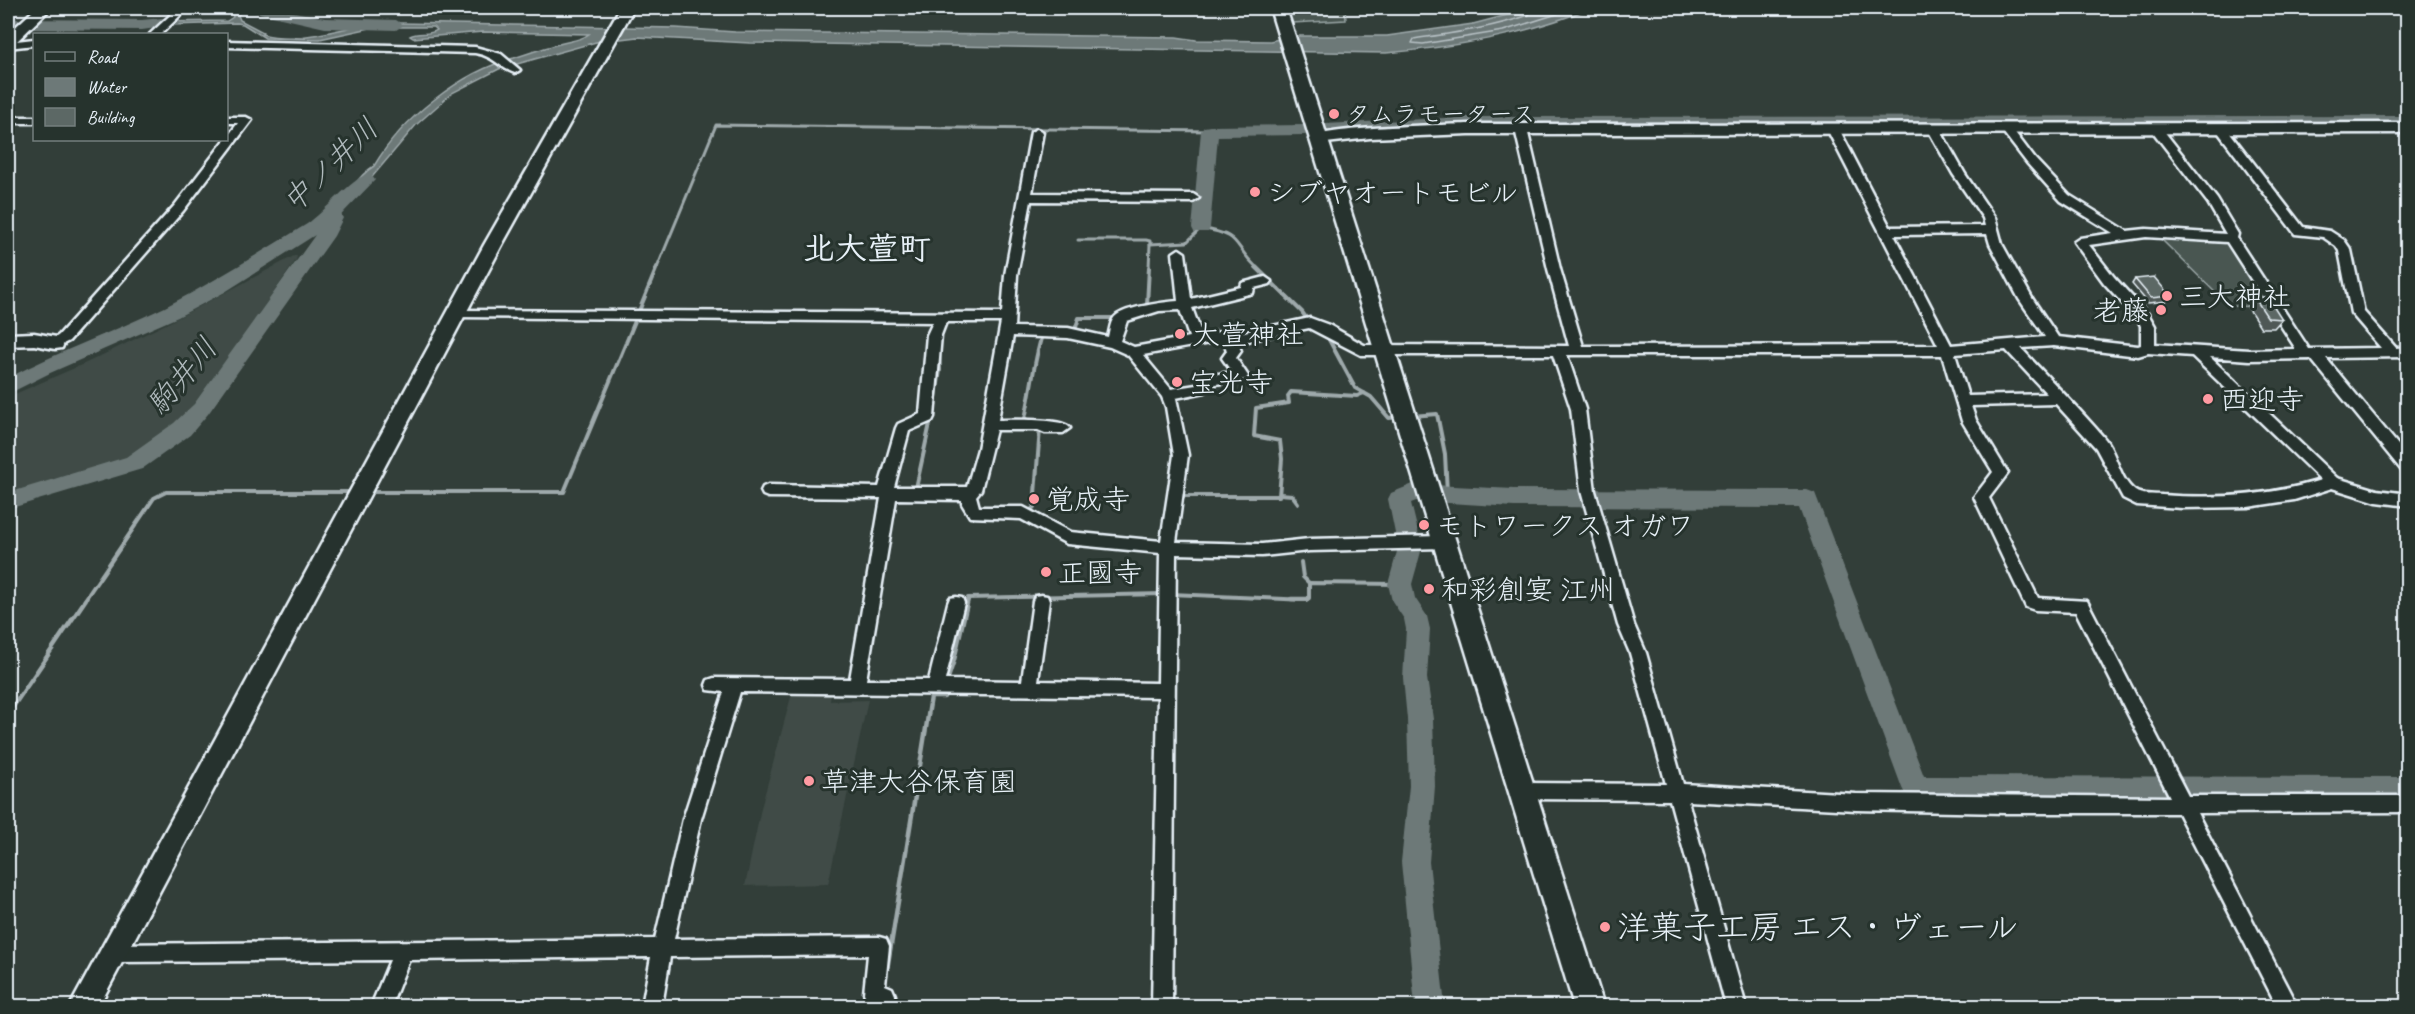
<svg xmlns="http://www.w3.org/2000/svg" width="2415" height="1014" viewBox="0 0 2415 1014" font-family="Caveat,'Klee One',sans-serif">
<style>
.built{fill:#3f4b46}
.green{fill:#495651;stroke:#98a4a4;stroke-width:1.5}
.water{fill:#6d7978;stroke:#9ea9ab;stroke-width:1.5}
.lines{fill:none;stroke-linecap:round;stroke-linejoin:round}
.shore{stroke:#b7c1c5;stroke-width:1.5}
.stream-far2{stroke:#9ea9ab;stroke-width:3}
.stream-far1{stroke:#9ea9ab;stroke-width:4}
.stream{stroke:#9ea9ab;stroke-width:4.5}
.river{fill:#6d7978;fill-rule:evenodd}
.street-casing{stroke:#e8f1f8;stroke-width:5}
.secondary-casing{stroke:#e8f1f8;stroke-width:5}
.primary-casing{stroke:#e8f1f8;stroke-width:5}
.street{fill:#26332d;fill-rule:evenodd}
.secondary{fill:#26332d;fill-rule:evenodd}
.primary{fill:#26332d;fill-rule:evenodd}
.wall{fill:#4f5957;stroke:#e8f1f8;stroke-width:1.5}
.building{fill:#5c6865;stroke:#e8f1f8;stroke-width:1.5}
.poi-dot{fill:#ff9aa2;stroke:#26332d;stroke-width:2}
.labels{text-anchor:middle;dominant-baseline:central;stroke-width:6;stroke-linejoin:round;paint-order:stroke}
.far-poi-label{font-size:24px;fill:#e8f1f8;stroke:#26332d;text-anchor:start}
.poi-label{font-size:28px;fill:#e8f1f8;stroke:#26332d;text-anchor:start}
.water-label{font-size:30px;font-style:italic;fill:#b1bbbe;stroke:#26332d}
.quarter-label{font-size:32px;font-weight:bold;fill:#e8f1f8;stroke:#26332d}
.near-poi-label{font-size:33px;fill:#e8f1f8;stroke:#26332d;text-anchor:start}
</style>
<rect width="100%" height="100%" fill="#323e39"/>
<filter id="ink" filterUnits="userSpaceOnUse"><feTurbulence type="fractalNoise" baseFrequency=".0167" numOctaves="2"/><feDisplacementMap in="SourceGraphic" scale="12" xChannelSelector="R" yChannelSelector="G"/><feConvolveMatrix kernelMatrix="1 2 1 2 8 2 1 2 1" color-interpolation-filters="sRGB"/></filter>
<g filter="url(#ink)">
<!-- built -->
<g class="built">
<path d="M294,256H297L296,260L248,330L182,420L158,441L122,462L53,479L8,495V397L86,363L170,322Z"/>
<path d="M792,693H831L830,701L868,700L828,884L745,886L761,808Z"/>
</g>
<!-- green -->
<g class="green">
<path d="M1345,8L1346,20L1292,23L1286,10Z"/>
<path d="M2159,237L2230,241L2270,307L2229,306Z"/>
</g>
<!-- water -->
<path class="water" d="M230,8H248L238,15L240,20L263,32L262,34C298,44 335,29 370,24C379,22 390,23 399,23L676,28L735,32L1176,37L1196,40L1270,41L1293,36H1387L1473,24L1534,8H1591C1525,35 1457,47 1386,53L750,43L637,37L596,42L499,69L452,93L416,125L340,215C347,196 356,177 374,166C402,118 461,72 514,58C529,53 544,48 559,44C569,41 580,41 589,34L483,32L413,38L410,36C419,31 429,36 437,30L434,27H375L320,39L265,38L243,24L237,23L138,26L159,22L227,21L233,17Z"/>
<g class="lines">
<!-- shore -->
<path class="shore" d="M1532,8L1529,15C1492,28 1453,33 1414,39L1412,43L1423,44L1503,31L1576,8"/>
<!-- stream-far2 -->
<g class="stream-far2">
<path d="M1078,240H1146L1150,241V244L1187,242L1201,228C1244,236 1230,242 1257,268"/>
<path d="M657,268L716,125L1210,131"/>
<path d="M1149,268L1150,244"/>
</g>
<!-- stream-far1 -->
<g class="stream-far1">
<path d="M1256,267L1302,312L1309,322"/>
<path d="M1144,307L1147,305L1149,267"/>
<path d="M639,311L657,267"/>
<path d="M943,325L948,322H967"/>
<path d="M1074,333L1079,318H1117"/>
<path d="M1327,336L1355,388L1371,397L1389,418L1399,417"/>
<path d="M935,403L940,370L939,348"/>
<path d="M1412,416L1437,414L1445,454L1447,493"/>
<path d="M1024,423C1031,394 1033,364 1042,335"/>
<path d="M919,488H916L931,419"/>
<path d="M366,492H564L635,321"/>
<path d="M1280,494L1292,495L1298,503"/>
<path d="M1180,496H1279L1282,459L1280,441L1254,436L1256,408L1289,403L1288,396L1291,392L1357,396L1364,393"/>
<path d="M1024,510H1031L1034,507L1040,428"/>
<path d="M1301,562L1303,577L1309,583"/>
<path d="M1171,594L1306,600L1309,598V583L1400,584"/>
<path d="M84,601L154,498L166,492H352"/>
<path d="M967,601L968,598L1164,594"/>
</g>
<!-- stream -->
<g class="stream">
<path d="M1291,599H1307"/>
<path d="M946,684L954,660L968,599"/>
<path d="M8,714L86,599"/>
<path d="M886,976L931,697H944L945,692"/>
</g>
<!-- river -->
<g class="river">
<path d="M247,8H274L325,18L396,20L404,25L396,30L325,28L250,11Z"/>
<path d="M172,17L178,19L180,22L178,25L142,30L8,29V19L142,20Z"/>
<path d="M2408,116V126L1464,127L1305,135L1218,136L1210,228L1208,232H1194L1192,228L1201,131L1204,127L1210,126L1305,125L1464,117Z"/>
<path d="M366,175L372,176L375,180L341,215L343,218L334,236L208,414L190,435L142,469L8,509V493L126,457L174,423L194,404L315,235L225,292L178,317L50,373L8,394V378C59,351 114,332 165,307C214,282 260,252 307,224C323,213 353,178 366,175Z"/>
<path d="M1413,484L1514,489L1807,490L1815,493L1924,776L2408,777V801L1915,800L1906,796L1902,788L1799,508L1514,507L1416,501L1411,503L1422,548L1412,584L1415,598L1427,616L1430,629L1427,678L1433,719L1435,786L1429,862L1445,1006H1415L1401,862L1409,786L1407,719L1403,678L1406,629L1404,619L1392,601L1388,584L1398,548L1388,499L1391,493Z"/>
</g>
<defs>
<g id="street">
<path d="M178,8H188L161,34H150Z"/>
<path d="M34,39V45L8,48V42Z"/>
<path d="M226,41L475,47L501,54L520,70L515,73C500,68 494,56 475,53L226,47Z"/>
<rect x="8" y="117" width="26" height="6"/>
<path d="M226,117H246L252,120L183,211L69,341L55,348L50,346L48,343L59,335L175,205L238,123H226Z"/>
<path d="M1933,125L1939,128L1965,174L1995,218L2002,244L2032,298L2058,337L2138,346L2141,345V326L2138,320L2104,283L2074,242L2080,238L2113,233L2061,201L2027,163L2000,128L2002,126H2010L2035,159L2069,195L2127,231L2146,229L2226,234L2208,203L2150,128L2152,126H2160L2217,199L2238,234L2237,238L2309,349L2381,348L2351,313L2339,251L2336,246L2323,237L2295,234L2215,128L2217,126H2225L2303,227L2330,231L2344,240L2351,250L2364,312L2396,348L2408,347V357L2326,358L2408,457V473L2403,472L2311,359L2249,360L2210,357L2337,478L2377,490L2408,494V506L2377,502L2332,488L2294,500L2248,507L2182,508L2137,505L2123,498L2096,448L2056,404L1971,406L1976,420L2008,473L1989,498L2038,598L2087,601L2188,796H2408V812L2197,813L2297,1006H2277L2178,813H2005L1856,810L1688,801L1746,1006H1726L1670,800L1522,799L1516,797L1513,791L1516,785L1522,783L1666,784L1630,653L1618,625L1581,491L1571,409L1553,355H1361L1309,328L1238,343L1241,351L1236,358L1248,376L1246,379L1216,384L1205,392L1176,398L1188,455L1176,542L1262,544L1309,539L1443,536L1448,538L1451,542L1448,546L1443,548L1309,551L1262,556L1176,554L1172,1006H1152L1158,697L740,692L701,819L674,939L879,937L886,939L889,946L885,985L892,988L895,995V1006H875V1003L867,1000L864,993L868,955L670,957L662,1006H642L651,957L409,960L391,1006H371L390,960L113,962L106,960L103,953L106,946L113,944L655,939L683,819L724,692L708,690L706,685L708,680L714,678L850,679L881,498L768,497L763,495L761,491L763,487L768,485L879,487L896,428L898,424L920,414L927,335L933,322L458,317L453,316L451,313L453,310L1002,313L1005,275L1031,132L1037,129L1043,132L1032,193L1193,194L1199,198L1193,202L1031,201L1017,275L1014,327L1068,328L1108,337C1110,330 1110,320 1117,315C1128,307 1164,302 1178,301L1173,253L1179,249L1185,253L1191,299L1241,287L1242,283L1265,277L1271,281L1270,284L1254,288L1253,293L1192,308L1202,335L1215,332L1230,335L1310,318L1329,325L1364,345L1569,346L1548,269L1515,129L1521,126L1527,129L1560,269L1583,346L1938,345L1827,129L1833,126L1839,129L1890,227L1985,226L1983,218L1953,174L1927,128ZM1987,234L1990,244L2019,299L2045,337L1951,345L1894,235ZM2146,237L2227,242L2296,349L2249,350L2155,344V326L2148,314L2114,277L2089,245ZM1180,310L1189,337L1134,347L1120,341L1127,321L1159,311ZM946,322H1001L978,449L967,487H894L909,431L932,421L934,417L941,335ZM1013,336L1068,338L1110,347L1128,355L1162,397L1166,407L1174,455L1161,541L1070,532L1023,507H979L976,496L981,490L996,430H1038L1045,433H1063L1070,428C1063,418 1012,420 998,420ZM1215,342L1225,344L1227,351L1222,358L1232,372L1212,375L1196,385L1171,389L1143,355ZM2054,346L2138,356L2148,353L2192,356L2321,480C2269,496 2215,499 2162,495C2154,494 2141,496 2135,491C2119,479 2117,454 2105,439C2079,408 2049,379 2021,348ZM2006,350L2047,394L1968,396L1955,354ZM1567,355H1942L1962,421L1993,472L1974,497L2026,607L2035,610L2076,612L2170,797L1856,794L1683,784L1646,653L1634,625L1595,491L1585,409ZM896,499L962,500V504L970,517L1021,519L1067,544L1160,553L1158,683L1038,681L1049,601L1047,596L1041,595L1035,596L1033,601L1022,681L945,680L964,603L962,598L956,597L950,598L948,603L929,680H866Z"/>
</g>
<g id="secondary">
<path d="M36,8H51L13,45L8,46V34Z"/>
<path d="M620,8H634L502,245L99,1006H70L484,245Z"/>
<path d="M2408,123V133L1469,134L1370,138L1317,144L1309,139C1319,127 1446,125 1469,124Z"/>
<path d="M34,333L62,338L64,343L62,348L55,349L34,345L8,346V334Z"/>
</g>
<path id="primary" d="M1270,8H1286L1604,1006H1574Z"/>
</defs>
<!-- street casing -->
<use href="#street" class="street-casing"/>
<!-- secondary casing -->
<use href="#secondary" class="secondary-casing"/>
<!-- primary casing -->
<use href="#primary" class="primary-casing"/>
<!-- street -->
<use href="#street" class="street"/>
<!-- secondary -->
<use href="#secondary" class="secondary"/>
<!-- primary -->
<use href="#primary" class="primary"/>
</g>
<!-- wall -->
<g class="wall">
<path d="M2135,279L2170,296L2167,301L2148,303L2132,284Z"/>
<path d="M2254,297L2282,319L2274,328H2261L2247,306Z"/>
</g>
<!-- building -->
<g class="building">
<path d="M2154,277L2170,296L2151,298L2135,279Z"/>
<path d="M2254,297H2268L2282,319L2268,318Z"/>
</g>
</g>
<!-- markers -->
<g class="poi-dot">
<circle cx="1334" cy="114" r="6"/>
<circle cx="1255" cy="192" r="6"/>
<circle cx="2167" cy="296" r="6"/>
<circle cx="2161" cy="310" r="6"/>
<circle cx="1180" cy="334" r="6"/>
<circle cx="1177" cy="382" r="6"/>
<circle cx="2208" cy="399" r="6"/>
<circle cx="1034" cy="499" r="6"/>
<circle cx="1424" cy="525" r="6"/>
<circle cx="1046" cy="572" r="6"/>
<circle cx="1429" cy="589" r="6"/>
<circle cx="809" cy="781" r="6"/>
<circle cx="1605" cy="927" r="6"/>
</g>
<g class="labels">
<!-- far-poi labels -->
<g class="far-poi-label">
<text x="1346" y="114">タムラモータース</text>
</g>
<!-- poi labels -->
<g class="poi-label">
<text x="1267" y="192">シブヤオートモビル</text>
<text x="2179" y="296">三大神社</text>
<text x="2149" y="310" text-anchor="end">老藤</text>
<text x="1192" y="334">大萱神社</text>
<text x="1189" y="382">宝光寺</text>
<text x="2220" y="399">西迎寺</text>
<text x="1046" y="499">覚成寺</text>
<text x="1436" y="525">モトワークス オガワ</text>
<text x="1058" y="572">正國寺</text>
<text x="1441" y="589">和彩創宴 江州</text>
<text x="821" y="781">草津大谷保育園</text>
</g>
<!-- water labels -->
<g class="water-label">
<text transform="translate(330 165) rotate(-44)">中ノ井川</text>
<text transform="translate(182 376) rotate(-50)">駒井川</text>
</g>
<!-- quarter labels -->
<g class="quarter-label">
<text x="867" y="248">北大萱町</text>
</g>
<!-- near-poi labels -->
<g class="near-poi-label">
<text x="1617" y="927">洋菓子工房 エス・ヴェール</text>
</g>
</g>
<!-- margin -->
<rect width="2415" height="1014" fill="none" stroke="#26332d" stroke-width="30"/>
<rect x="15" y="15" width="2385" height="984" fill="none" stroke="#e8f1f8" stroke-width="2" filter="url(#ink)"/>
<!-- legend -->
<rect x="33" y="33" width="195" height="108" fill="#26332d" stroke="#747f7e" stroke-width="1.5"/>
<rect x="45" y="52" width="30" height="9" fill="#26332d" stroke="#747f7e" stroke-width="1.5"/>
<text x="87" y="63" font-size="18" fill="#e8f1f8">Road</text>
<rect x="45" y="78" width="30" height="18" fill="#6d7978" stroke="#747f7e" stroke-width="1.5"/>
<text x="87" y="93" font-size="18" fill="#e8f1f8">Water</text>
<rect x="45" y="108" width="30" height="18" fill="#5c6865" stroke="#747f7e" stroke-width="1.5"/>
<text x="87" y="123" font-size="18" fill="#e8f1f8">Building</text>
</svg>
